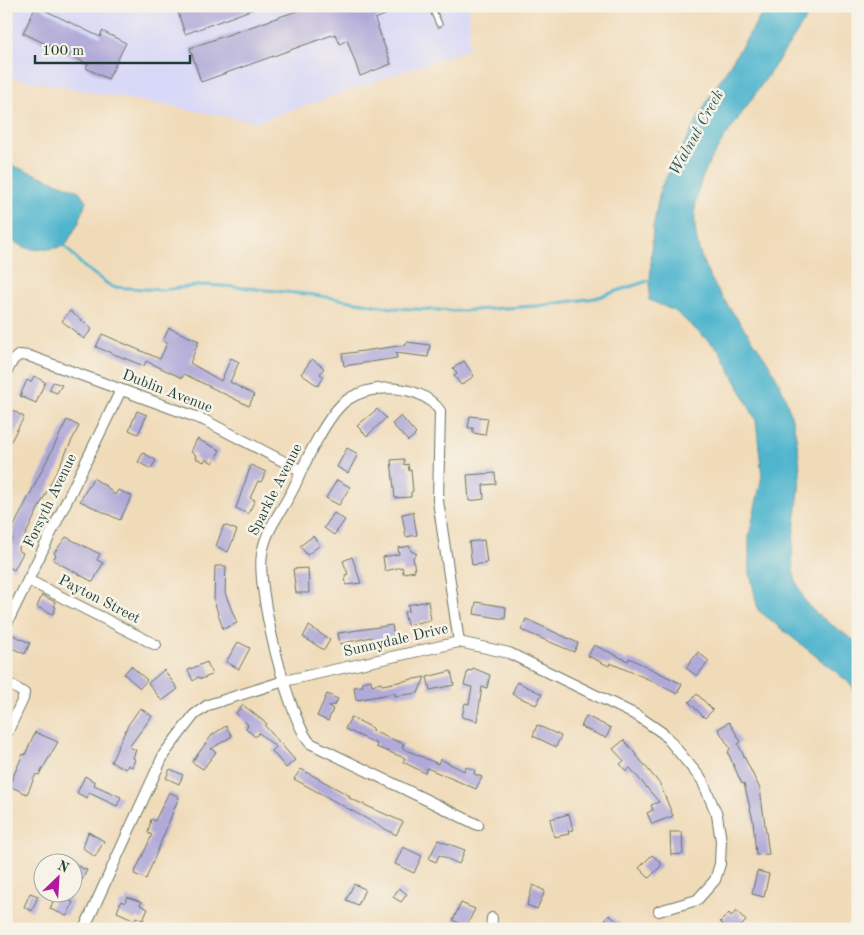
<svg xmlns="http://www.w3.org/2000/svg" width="864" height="935" viewBox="0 0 864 935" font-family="'Old Standard TT',serif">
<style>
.built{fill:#d7d7f8}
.water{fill:#4fb5ce;stroke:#377981}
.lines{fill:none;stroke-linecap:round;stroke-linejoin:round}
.stream{stroke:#4fb5ce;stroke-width:3}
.building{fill:#b1aad9}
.lane-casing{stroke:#687463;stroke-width:7}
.street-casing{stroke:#687463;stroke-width:12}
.lane{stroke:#fff;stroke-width:5}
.street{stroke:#fff;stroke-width:10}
.labels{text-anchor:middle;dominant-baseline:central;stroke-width:5;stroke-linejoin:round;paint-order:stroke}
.street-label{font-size:15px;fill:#1f3d34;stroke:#f7f3e8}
.water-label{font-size:16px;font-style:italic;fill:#2b5b5a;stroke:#f7f3e8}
</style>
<rect width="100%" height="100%" fill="#f7f3e8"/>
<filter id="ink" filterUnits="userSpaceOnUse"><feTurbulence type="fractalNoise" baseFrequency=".02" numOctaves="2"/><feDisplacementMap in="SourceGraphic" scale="10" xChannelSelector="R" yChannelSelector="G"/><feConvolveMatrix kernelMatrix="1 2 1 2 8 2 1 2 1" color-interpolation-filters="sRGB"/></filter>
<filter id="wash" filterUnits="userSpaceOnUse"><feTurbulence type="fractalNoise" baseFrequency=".0096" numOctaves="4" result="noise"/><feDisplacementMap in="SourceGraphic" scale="20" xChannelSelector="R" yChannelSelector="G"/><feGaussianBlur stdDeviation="1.12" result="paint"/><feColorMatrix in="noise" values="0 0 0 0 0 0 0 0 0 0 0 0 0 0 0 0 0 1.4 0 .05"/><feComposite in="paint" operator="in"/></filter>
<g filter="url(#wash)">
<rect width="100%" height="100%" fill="#f0dbb9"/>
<!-- built -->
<path class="built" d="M6,6H469V49L257,122L6,77Z"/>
<!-- water -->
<g class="water">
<path d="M767,6H814C791,43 766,78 742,113C724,139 704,164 697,195C680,280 759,326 785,397C794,421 799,446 800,471C800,504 790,536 793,569C794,579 801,592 805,601C808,610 848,636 858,643V704L852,685L758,610L749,568V536L762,476L756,420L720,351L675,311L649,300L653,227L661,187L709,98Z"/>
<path d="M6,163L79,191L86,201L79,222L65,246C42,251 24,253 6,235Z"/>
</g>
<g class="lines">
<!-- stream -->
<path class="stream" d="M65,246L84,267L112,287L161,290L204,285L238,287L314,295L393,308L458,311L537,306L595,298L654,279"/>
</g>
<g id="blocks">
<!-- building -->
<g class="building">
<path d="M36,6L100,37L102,31L126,43L108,79L86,68L88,64L23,33Z"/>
<path d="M176,6H259V7L185,34Z"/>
<path d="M311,6H407L375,19L391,64L360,76L347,40L340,44L335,34L201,82L190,48Z"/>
<path d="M70,311L92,329L84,339L62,321Z"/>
<path d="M169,328L199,341L190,363L221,381L231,358L239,362L230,382L254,395L249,406L184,374L182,378L146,361L144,366L96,347L102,334L160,359L167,343L163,341Z"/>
<path d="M407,342L430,345L428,357L396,353L397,358L344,366L342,354L406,345Z"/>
<path d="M312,359L324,368L320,374L324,377L318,386L301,374Z"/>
<path d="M464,361L474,376L461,385L454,376L457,374L453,368Z"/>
<path d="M34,376L45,382L36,403L20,396L27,380L31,382Z"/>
<path d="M53,382L62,385L57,393L49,390Z"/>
<path d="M377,409L386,418L367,436L357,426Z"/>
<path d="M12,410L24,417L6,450V413L9,414Z"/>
<path d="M137,411L147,415L138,434L129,430Z"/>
<path d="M401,416L416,434L408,441L392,424Z"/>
<path d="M470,416L488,418L485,435L473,433V428H468Z"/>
<path d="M67,420L79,426L18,550L23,553L14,570L6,565V550L13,538L9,536Z"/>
<path d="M197,439L220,450L213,463L206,459L204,462L195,458L196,455L191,452Z"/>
<path d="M347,448L358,454L348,473L337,467Z"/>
<path d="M143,453L156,460L151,469L138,462Z"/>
<path d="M404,459V465L408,464L409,471L411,470L413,491L411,492V497L395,498L391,460Z"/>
<path d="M251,465L266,472L261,482L258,481L250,498L255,500L248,514L236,508Z"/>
<path d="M495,473L496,484L483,485L484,499L469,501L467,475Z"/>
<path d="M93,478L106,486L115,495L118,490L132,496L120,520L80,501Z"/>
<path d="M337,480L350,487L339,505L326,498Z"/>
<path d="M413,512L417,535L406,537L402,514Z"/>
<path d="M334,513L345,520L334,535L324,528Z"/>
<path d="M224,525L237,530L228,552L216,546Z"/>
<path d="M313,536L320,545L307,555L300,546Z"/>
<path d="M66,537L100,554L97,560L103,563L93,582L53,560L56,555L54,553Z"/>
<path d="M484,540L487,563L472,565L469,542Z"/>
<path d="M410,546L411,551L417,554L413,557L415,571L403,573L402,567L385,571L383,557L399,554L398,548Z"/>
<path d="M352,557L361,583L346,585L345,575L348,574L343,561Z"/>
<path d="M215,566H226L225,593L237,623L223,629L214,601Z"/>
<path d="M308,568L309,593H296L293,569Z"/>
<path d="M42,595L55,602L54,606L56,607L53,614L37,607Z"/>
<path d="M428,601L431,620L407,625L404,612L409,611L408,605Z"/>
<path d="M476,602L506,607L505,619L474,614Z"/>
<path d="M526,619L578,643L574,652L521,630Z"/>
<path d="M392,625L394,636L372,641L371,637L340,644L338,633Z"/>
<path d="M309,626L330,640L324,650L303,637Z"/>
<path d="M13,635L30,643L25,654L7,646Z"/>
<path d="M238,642L250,648L239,669L226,662Z"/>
<path d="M594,645L628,661L629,658L682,684L677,694L648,679L610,663L609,666L588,656Z"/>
<path d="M698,652L709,661L697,676L686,668Z"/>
<path d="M207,662L212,675L201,679L198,677L193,681L188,670Z"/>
<path d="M131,666L147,680L140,688L124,674Z"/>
<path d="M473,668L490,675L487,688L482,687L477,721L462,717L465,703L469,704L472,687L464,685L468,670L472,671Z"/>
<path d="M164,670L178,689L162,701L148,683Z"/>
<path d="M451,671L454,685L430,690L427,677Z"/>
<path d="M425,677L418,693L395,696V693L356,700L354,687L363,686L362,682L371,680L372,685L381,683L382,685Z"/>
<path d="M517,682L542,694L536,705L512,694Z"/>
<path d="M327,694L338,699L335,705L328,706L333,709L328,721L317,716Z"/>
<path d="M697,694L713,710L705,718L689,702Z"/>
<path d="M243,705L267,724L265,726L295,760L286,768L272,751L276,747L259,733L255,737L246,728L248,725L236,713Z"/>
<path d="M140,708L152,716L129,747L136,750L133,758L135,759L132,767L128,765L126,769L111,762L128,725Z"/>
<path d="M586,716L611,728L606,738L581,727Z"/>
<path d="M351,717L373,728L372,731L404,744L402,748L438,764L440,759L464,771L466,767L475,770L474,774L482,777L476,789L427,768L425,773L403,762L405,758L376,747L377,744L345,729Z"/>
<path d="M729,722L741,742L738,744L760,789L769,854L756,855L753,820L744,783L742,784L728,753L730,748L718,729Z"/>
<path d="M537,725L561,736L556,747L533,736Z"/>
<path d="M226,726L232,736L211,749L216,752L203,769L192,762L212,735Z"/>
<path d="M35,732L58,742L39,775L36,774L27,794L9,786L23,754L25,755Z"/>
<path d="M624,740L660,784L673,816L652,824L647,813L653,810L651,805L659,802L630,768L626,771L620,764L624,761L613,749Z"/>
<path d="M170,769L183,775L179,784L166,778Z"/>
<path d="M301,769L350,796L349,798L403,822L396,835L294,779Z"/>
<path d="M85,776L95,782L94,785L121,797L117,806L89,793L87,798L77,793Z"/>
<path d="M169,792L179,797L146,879L134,874L152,835L148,833L151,819L155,821Z"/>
<path d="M569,814L573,830L568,831L569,834L554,837L550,819Z"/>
<path d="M88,832L104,841L95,857L83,848Z"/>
<path d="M670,832H682L683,854L671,855Z"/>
<path d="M438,840L465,850L459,864L439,855L436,862L429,859Z"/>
<path d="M403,847L422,856L414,873L395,864Z"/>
<path d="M652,855L661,863V866L649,878L639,868Z"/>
<path d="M72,864L87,870L82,880L72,876Z"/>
<path d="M757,871L769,874L764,897L752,894Z"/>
<path d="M354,884L365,889L358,905L346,900Z"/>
<path d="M533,885L545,891L537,909L527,905Z"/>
<path d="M399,888L407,894L401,902L393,897Z"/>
<path d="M30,893L38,896L32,911L24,907Z"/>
<path d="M62,893L71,897L70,901L73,902L67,916L50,909L54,899L59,900Z"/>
<path d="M127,897L142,902L140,905L148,909L143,920L136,917L135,920L117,912L121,901L125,903Z"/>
<path d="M461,903L475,909L466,927L453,920Z"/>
<path d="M737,911L746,921L738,929H718L723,924L720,922L729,913L731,916Z"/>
<path d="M609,915L627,929H608L602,924Z"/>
</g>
</g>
</g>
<g filter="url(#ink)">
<use href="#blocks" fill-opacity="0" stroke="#687463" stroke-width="1"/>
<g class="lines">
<defs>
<path id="lane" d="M431,6L439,24"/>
<g id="street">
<path d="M6,373L13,360L19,355L29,356L204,420L300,470"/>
<path d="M28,580L156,645"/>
<path d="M6,625L121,390"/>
<path d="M459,642L438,501L440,411C421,384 373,382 347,400C328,413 305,462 296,483C285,508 266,527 262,554C256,589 288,717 310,743L478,825"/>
<path d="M6,682L24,693L23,699L6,735"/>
<path d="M84,929L164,754L194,715L208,705L284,681L459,642L509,653L638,716L664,734L702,780L717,815L721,841L720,864L715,880L697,900L659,911"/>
<path d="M491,929L492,918"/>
</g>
</defs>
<!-- lane casing -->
<use href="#lane" class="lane-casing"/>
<!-- street casing -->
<use href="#street" class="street-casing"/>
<!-- lane -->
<use href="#lane" class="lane"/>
<!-- street -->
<use href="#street" class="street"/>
</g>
</g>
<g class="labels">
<!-- street labels -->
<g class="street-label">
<text transform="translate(167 392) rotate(21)">Dublin Avenue</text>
<text transform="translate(276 490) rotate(-63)">Sparkle Avenue</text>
<text transform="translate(51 501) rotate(-64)">Forsyth Avenue</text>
<text transform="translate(99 600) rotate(27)">Payton Street</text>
<text transform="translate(396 641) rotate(-13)">Sunnydale Drive</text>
</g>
<!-- water labels -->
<g class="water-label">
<text transform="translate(697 133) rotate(-61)">Walnut Creek</text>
</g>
</g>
<!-- margin -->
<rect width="864" height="935" fill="none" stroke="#f7f3e8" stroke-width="25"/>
<!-- north arrow -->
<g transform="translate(58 878) rotate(25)"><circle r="24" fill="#f7f3e8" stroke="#a1aaa0"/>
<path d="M0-4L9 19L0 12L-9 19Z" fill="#b5179e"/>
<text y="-8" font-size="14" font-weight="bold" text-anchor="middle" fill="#1f3d34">N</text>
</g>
<!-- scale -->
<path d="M35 55v8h155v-8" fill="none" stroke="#1f3d34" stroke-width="2.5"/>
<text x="42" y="55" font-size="15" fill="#1f3d34" stroke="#f7f3e8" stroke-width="4" paint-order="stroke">100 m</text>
</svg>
